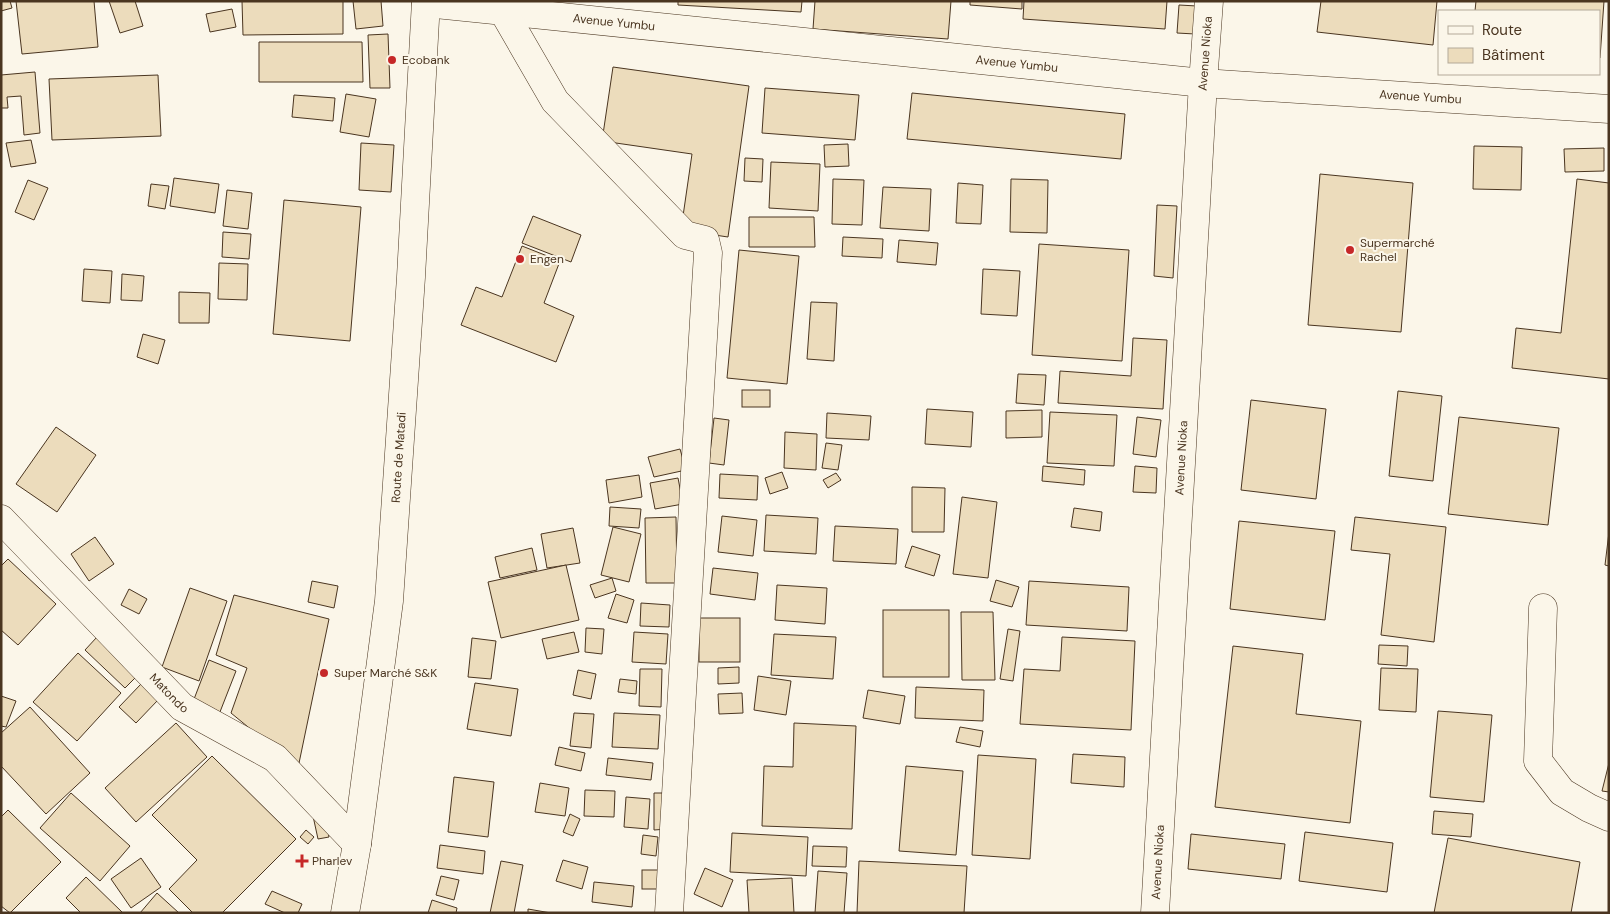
<svg xmlns="http://www.w3.org/2000/svg" width="1610" height="914" viewBox="0 0 1610 914" font-family="'DM Sans',sans-serif">
<style>
.building{fill:#ecdcbc;stroke:#4a3520}
.lines{fill:none;stroke-linecap:round;stroke-linejoin:round}
.minor-casing{stroke:#4a3520;stroke-width:29}
.trunk-casing{stroke:#4a3520;stroke-width:29}
.minor{stroke:#fbf6e9;stroke-width:28}
.trunk{stroke:#fbf6e9;stroke-width:28}
.poi-dot{fill:#c62828;stroke:#fbf6e9;stroke-width:2}
.labels{text-anchor:middle;dominant-baseline:central;stroke-width:4;stroke-linejoin:round;paint-order:stroke}
.street-label{font-size:12px;fill:#4a3520;stroke:#fbf6e9}
.poi-label{font-size:12px;fill:#4a3520;stroke:#fbf6e9;text-anchor:start}
</style>
<rect width="100%" height="100%" fill="#fbf6e9"/>
<!-- building -->
<g class="building">
<path d="M1,1H10L12,8L1,11Z"/>
<path d="M16,1H94L98,47L22,54Z"/>
<path d="M109,1H135L143,26L120,33Z"/>
<path d="M242,1H343V34L243,35Z"/>
<path d="M353,1H381L383,26L356,29Z"/>
<path d="M678,1H802L801,12L678,5Z"/>
<path d="M815,1H951L948,39L813,29Z"/>
<path d="M970,1H1022V9L970,5Z"/>
<path d="M1024,1H1167L1165,29L1023,19Z"/>
<path d="M1321,1H1437L1433,45L1317,32Z"/>
<path d="M1476,1H1604L1600,58H1599V11H1475Z"/>
<path d="M1179,5L1197,6L1195,34L1177,33Z"/>
<path d="M232,9L236,27L210,32L206,14Z"/>
<path d="M388,34L390,88H370L368,35Z"/>
<path d="M259,42H362L363,82H259Z"/>
<path d="M613,67L749,86L728,237L681,230L692,154L602,141Z"/>
<path d="M35,72L40,133L24,135L21,96L7,97L8,108H1V75Z"/>
<path d="M158,75L161,136L52,140L49,79Z"/>
<path d="M765,88L859,95L855,140L762,133Z"/>
<path d="M912,93L1125,114L1121,159L907,139Z"/>
<path d="M346,94L376,99L369,137L340,132Z"/>
<path d="M294,95L335,98L333,121L292,117Z"/>
<path d="M31,140L36,163L11,167L6,143Z"/>
<path d="M361,143L394,145L391,192L359,190Z"/>
<path d="M848,144L849,166L825,167L824,145Z"/>
<path d="M1474,146L1522,147L1521,190L1473,189Z"/>
<path d="M1604,148V171L1565,172L1564,149Z"/>
<path d="M745,158L763,159L762,182L744,181Z"/>
<path d="M771,162L820,164L818,211L769,208Z"/>
<path d="M1320,174L1413,183L1401,332L1308,325Z"/>
<path d="M174,178L219,184L215,213L170,206Z"/>
<path d="M833,179L864,180L862,225L832,224Z"/>
<path d="M1011,179L1048,180L1047,233L1010,232Z"/>
<path d="M1577,179L1609,183V379L1512,368L1516,328L1561,333Z"/>
<path d="M28,180L48,188L34,220L15,212Z"/>
<path d="M958,183L983,185L981,224L956,223Z"/>
<path d="M151,184L169,186L165,209L148,206Z"/>
<path d="M883,187L931,189L929,231L880,228Z"/>
<path d="M227,190L252,193L248,229L223,226Z"/>
<path d="M284,200L361,207L350,341L273,334Z"/>
<path d="M1157,205L1177,206L1173,278L1154,276Z"/>
<path d="M533,216L581,235L571,262L522,243Z"/>
<path d="M749,217H814L815,247H749Z"/>
<path d="M223,232L251,234L249,259L222,257Z"/>
<path d="M843,237L883,239L882,258L842,256Z"/>
<path d="M899,240L938,243L936,265L897,262Z"/>
<path d="M1039,244L1129,250L1122,361L1032,355Z"/>
<path d="M522,246L560,261L544,303L574,316L556,362L461,325L476,287L502,297Z"/>
<path d="M739,250L799,256L787,384L727,378Z"/>
<path d="M219,263L248,264L247,300L218,299Z"/>
<path d="M84,269L112,271L110,303L82,301Z"/>
<path d="M983,269L1020,271L1017,316L981,314Z"/>
<path d="M122,274L144,276L142,301L121,300Z"/>
<path d="M179,292L210,293L209,323H179Z"/>
<path d="M811,302L837,303L834,361L807,359Z"/>
<path d="M143,334L165,340L158,364L137,357Z"/>
<path d="M1133,338L1167,340L1163,409L1058,403L1060,371L1131,376Z"/>
<path d="M1018,374L1046,375L1044,405L1016,403Z"/>
<rect x="742" y="390" width="28" height="17"/>
<path d="M1398,391L1442,396L1433,481L1389,476Z"/>
<path d="M1251,400L1326,409L1316,499L1241,490Z"/>
<path d="M927,409L973,412L971,447L925,444Z"/>
<path d="M1042,410V437L1006,438V411Z"/>
<path d="M1050,412L1117,415L1114,466L1047,463Z"/>
<path d="M827,413L871,416L869,440L826,438Z"/>
<path d="M1137,417L1161,420L1156,457L1133,454Z"/>
<path d="M1459,417L1559,428L1548,525L1448,514Z"/>
<path d="M714,418L729,420L724,465L709,463Z"/>
<path d="M56,427L96,455L57,512L16,484Z"/>
<path d="M785,432L817,434L816,470L784,468Z"/>
<path d="M826,443L842,445L838,470L822,468Z"/>
<path d="M680,449L686,470L654,477L648,457Z"/>
<path d="M1043,466L1085,470L1084,485L1042,481Z"/>
<path d="M1135,466L1157,468L1156,493L1133,492Z"/>
<path d="M782,472L788,488L770,494L765,478Z"/>
<path d="M836,473L841,480L828,488L823,480Z"/>
<path d="M720,474L758,476L757,500L719,498Z"/>
<path d="M639,475L642,497L609,503L606,480Z"/>
<path d="M678,478L683,504L655,509L650,483Z"/>
<path d="M912,487L945,488L944,532H912Z"/>
<path d="M962,497L997,502L988,578L953,574Z"/>
<path d="M610,507L641,509L639,528L609,526Z"/>
<path d="M1074,508L1102,512L1100,531L1071,527Z"/>
<path d="M766,515L818,518L816,554L764,551Z"/>
<path d="M722,516L757,520L753,556L718,552Z"/>
<path d="M676,517L677,583H646L645,518Z"/>
<path d="M1355,517L1446,527L1434,642L1381,635L1390,554L1351,550Z"/>
<path d="M1239,521L1335,531L1325,620L1230,609Z"/>
<path d="M835,526L898,529L896,564L833,561Z"/>
<path d="M613,527L641,534L629,582L601,575Z"/>
<path d="M573,528L580,563L547,568L541,534Z"/>
<path d="M1609,532V566L1605,565Z"/>
<path d="M95,537L114,564L89,581L71,554Z"/>
<path d="M912,546L940,555L934,576L905,567Z"/>
<path d="M532,548L537,570L500,578L495,557Z"/>
<path d="M8,559L56,604L18,645L1,630V566Z"/>
<path d="M566,565L579,620L501,638L488,582Z"/>
<path d="M713,568L758,573L755,600L710,594Z"/>
<path d="M612,578L616,591L595,598L590,585Z"/>
<path d="M996,580L1019,587L1012,607L990,601Z"/>
<path d="M312,581L338,586L334,608L308,602Z"/>
<path d="M1029,581L1129,587L1127,631L1026,625Z"/>
<path d="M777,585L827,588L825,624L775,620Z"/>
<path d="M190,588L227,601L199,681L162,667Z"/>
<path d="M129,589L147,599L139,614L121,605Z"/>
<path d="M616,594L634,600L627,623L608,618Z"/>
<path d="M234,595L329,619L298,768L231,713L247,668L216,655Z"/>
<path d="M641,603L670,605L669,627L640,626Z"/>
<rect x="883" y="610" width="66" height="67"/>
<path d="M961,612H993L995,680H962Z"/>
<rect x="699" y="618" width="41" height="44"/>
<path d="M586,628L604,629L602,654L585,652Z"/>
<path d="M1008,629L1020,631L1013,681L1000,679Z"/>
<path d="M574,632L579,652L547,659L542,639Z"/>
<path d="M634,632L668,634L666,664L632,662Z"/>
<path d="M774,634L836,637L833,679L771,675Z"/>
<path d="M97,637L137,676L125,688L85,650Z"/>
<path d="M1062,637L1135,641L1131,730L1020,724L1024,669L1060,671Z"/>
<path d="M472,638L496,641L491,679L468,677Z"/>
<path d="M1379,645L1408,646L1407,666L1378,664Z"/>
<path d="M1233,646L1303,654L1296,714L1361,721L1350,823L1215,807Z"/>
<path d="M78,653L121,693L77,741L33,702Z"/>
<path d="M209,660L236,671L218,717L191,707Z"/>
<path d="M739,667V683L718,684V668Z"/>
<path d="M1381,668L1418,669L1416,712L1379,710Z"/>
<path d="M640,669H662L661,707L639,706Z"/>
<path d="M578,670L596,674L591,699L573,695Z"/>
<path d="M758,676L791,681L786,715L754,710Z"/>
<path d="M620,679L637,681L636,694L618,692Z"/>
<path d="M475,683L518,689L511,736L467,729Z"/>
<path d="M141,684L158,700L136,723L119,707Z"/>
<path d="M916,687L984,690L983,721L915,718Z"/>
<path d="M868,690L905,696L900,724L863,718Z"/>
<path d="M742,693L743,713L719,714L718,694Z"/>
<path d="M1,696L16,701L6,727L1,726Z"/>
<path d="M30,707L90,773L46,814L1,766V733Z"/>
<path d="M1438,711L1492,715L1484,802L1430,797Z"/>
<path d="M574,713L594,714L591,748L570,746Z"/>
<path d="M614,713L660,715L658,749L612,747Z"/>
<path d="M176,723L207,757L136,822L105,788Z"/>
<path d="M794,723L856,726L852,829L762,826L764,766L793,767Z"/>
<path d="M960,727L983,731L980,747L956,742Z"/>
<path d="M559,747L585,753L581,771L555,765Z"/>
<path d="M1073,754L1125,757L1124,787L1071,783Z"/>
<path d="M978,755L1036,759L1030,859L972,855Z"/>
<path d="M212,756L296,839L222,913H193L169,889L197,860L152,815Z"/>
<path d="M608,758L653,763L651,780L606,775Z"/>
<path d="M1609,763V792L1602,791Z"/>
<path d="M906,766L963,771L956,855L899,851Z"/>
<path d="M454,777L494,782L488,837L448,832Z"/>
<path d="M540,783L569,788L565,816L535,812Z"/>
<path d="M585,790L615,791L614,817L584,816Z"/>
<path d="M71,793L130,846L100,881L40,828Z"/>
<path d="M654,793H668V829L654,830Z"/>
<path d="M626,797L650,799L648,829L624,827Z"/>
<path d="M8,810L61,862L10,913L1,906V817Z"/>
<path d="M1434,811L1473,814L1471,837L1432,834Z"/>
<path d="M324,814L329,837L318,839L313,816Z"/>
<path d="M570,814L580,819L573,836L563,832Z"/>
<path d="M306,830L314,837L308,844L300,837Z"/>
<path d="M1305,832L1393,843L1387,892L1299,881Z"/>
<path d="M732,833L808,837L806,876L730,872Z"/>
<path d="M1191,834L1285,844L1281,879L1188,869Z"/>
<path d="M643,835L658,837L656,856L641,854Z"/>
<path d="M1448,838L1580,862L1571,913H1434Z"/>
<path d="M440,845L485,851L483,874L437,868Z"/>
<path d="M813,846L847,847L846,867L812,866Z"/>
<path d="M141,858L161,887L131,908L111,879Z"/>
<path d="M563,860L588,867L582,889L556,881Z"/>
<path d="M501,861L523,865L514,913H490Z"/>
<path d="M859,861L967,866L964,913H857Z"/>
<path d="M705,868L733,880L722,907L694,894Z"/>
<rect x="642" y="870" width="25" height="19"/>
<path d="M818,871L847,873L844,913H815Z"/>
<path d="M441,876L459,880L454,900L436,895Z"/>
<path d="M86,877L123,913H81L66,898Z"/>
<path d="M792,878L794,913H749L747,880Z"/>
<path d="M594,882L634,886L632,907L592,902Z"/>
<path d="M272,891L302,904L298,913H285L265,904Z"/>
<path d="M157,893L179,913H140Z"/>
<path d="M432,900L457,908L456,913H428Z"/>
<path d="M528,909L551,913H528Z"/>
</g>
<g class="lines">
<defs>
<g id="minor">
<path id="s1" d="M426,3L1203,83L1609,109"/>
<path d="M503,11L555,101L685,235L705,240L708,253L669,913"/>
<path id="s2" d="M1,519L182,707L275,758L357,844"/>
<path d="M1543,608L1538,761L1562,792L1589,808L1609,817"/>
<path id="s3" d="M1155,913L1203,83L1209,1"/>
</g>
<g id="trunk">
<path id="s4" d="M345,913L357,844L389,601L411,277L426,1"/>
</g>
</defs>
<!-- minor casing -->
<use href="#minor" class="minor-casing"/>
<!-- trunk casing -->
<use href="#trunk" class="trunk-casing"/>
<!-- minor -->
<use href="#minor" class="minor"/>
<!-- trunk -->
<use href="#trunk" class="trunk"/>
</g>
<!-- markers -->
<g class="poi-dot">
<circle cx="392" cy="60" r="5"/>
<circle cx="1350" cy="250" r="5"/>
<circle cx="520" cy="259" r="5"/>
<circle cx="324" cy="673" r="5"/>
<path d="M299.5 853.5h5v5h5v5h-5v5h-5v-5h-5v-5h5z"/>
</g>
<g class="labels">
<!-- street labels -->
<g class="street-label">
<text stroke="none"><textPath href="#s1" startOffset="189">Avenue Yumbu</textPath></text>
<text stroke="none"><textPath href="#s3" startOffset="861">Avenue Nioka</textPath></text>
<text stroke="none"><textPath href="#s1" startOffset="594">Avenue Yumbu</textPath></text>
<text stroke="none"><textPath href="#s1" startOffset="999">Avenue Yumbu</textPath></text>
<text stroke="none"><textPath href="#s3" startOffset="456">Avenue Nioka</textPath></text>
<text stroke="none"><textPath href="#s4" startOffset="459">Route de Matadi</textPath></text>
<text stroke="none"><textPath href="#s2" startOffset="242">Matondo</textPath></text>
<text stroke="none"><textPath href="#s3" startOffset="51">Avenue Nioka</textPath></text>
</g>
<!-- poi labels -->
<g class="poi-label">
<text x="402" y="60">Ecobank</text>
<text x="1360" y="243">Supermarché<tspan x="1360" dy="14">Rachel</tspan></text>
<text x="530" y="259">Engen</text>
<text x="334" y="673">Super Marché S&amp;K</text>
<text x="312" y="861">Pharlev</text>
</g>
</g>
<!-- border -->
<rect width="1610" height="914" fill="none" stroke="#4a3520" stroke-width="5"/>
<!-- legend -->
<rect x="1438" y="10" width="162" height="65" fill="#fbf6e9" stroke="#b4a999"/>
<rect x="1448" y="26" width="25" height="8" fill="#fbf6e9" stroke="#b4a999"/>
<text x="1482" y="35" font-size="15" fill="#4a3520">Route</text>
<rect x="1448" y="48" width="25" height="15" fill="#ecdcbc" stroke="#b4a999"/>
<text x="1482" y="60" font-size="15" fill="#4a3520">Bâtiment</text>
</svg>
